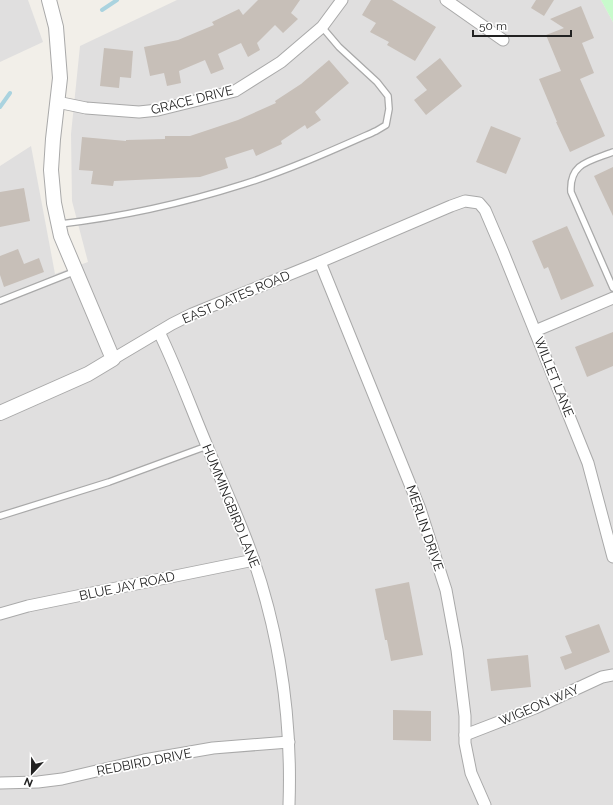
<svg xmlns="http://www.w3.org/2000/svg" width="613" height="805" viewBox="0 0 613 805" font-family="Raleway,sans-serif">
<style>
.residential{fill:#e0dfdf}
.park{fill:#c8facc}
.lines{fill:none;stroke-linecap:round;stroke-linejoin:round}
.stream{stroke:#aad3df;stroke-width:4}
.building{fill:#c7bfb8}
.service-casing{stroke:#a9a9a9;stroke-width:8}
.minor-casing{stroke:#a9a9a9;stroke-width:13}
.tertiary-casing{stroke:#a9a9a9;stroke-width:16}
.service{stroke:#fff;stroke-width:5.5}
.minor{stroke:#fff;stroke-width:11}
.tertiary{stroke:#fff;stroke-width:14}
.labels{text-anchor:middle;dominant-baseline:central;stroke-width:3.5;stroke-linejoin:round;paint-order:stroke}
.street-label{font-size:13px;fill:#222;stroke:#fff}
</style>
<rect width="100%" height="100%" fill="#f2efe9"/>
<!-- residential -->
<g class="residential">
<path d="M0,0H28L43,42L0,62Z"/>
<path d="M177,0H601L613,22V805H0V166L31,146L55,274L88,262L72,201L71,134L80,46Z"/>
</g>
<!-- park -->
<path class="park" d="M601,0H613V22Z"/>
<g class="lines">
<!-- stream -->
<g class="stream">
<path d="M102,10L117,0"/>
<path d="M0,107L10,93"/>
</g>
</g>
<!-- building -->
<g class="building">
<path d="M258,0H300L291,13L298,19L283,33L275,25L257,43L260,50L248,57L241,43L218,54L224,69L211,74L205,60L179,71L181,83L167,86L164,73L150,76L144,47L178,40L214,25L212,22L239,9L243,15Z"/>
<path d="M371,0H392L436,27L415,61L387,45L389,42L370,32L376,23L362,15Z"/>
<path d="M536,0H554L544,16L531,8Z"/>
<path d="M581,6L594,38L582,43L594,73L580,79L605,136L570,152L556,122H557L539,79L561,71L546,35L564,28L550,19Z"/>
<path d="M104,48L133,51L131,78L120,77L119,88L100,86Z"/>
<path d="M440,58L462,86L426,115L414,100L427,90L416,77Z"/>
<path d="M329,60L349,83L315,112L321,120L307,129L305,125L281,141L282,144L256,156L253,149L225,158L228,168L200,177L114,181L113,186L91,184L93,171L79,170L82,137L126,141V140L165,139V136H190L238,120L276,103L275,101L301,84Z"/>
<path d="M491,126L521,138L506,174L476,162Z"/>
<path d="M613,167V216L594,176Z"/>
<path d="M24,188L30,221L0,227V192Z"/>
<path d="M567,226L594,286L561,300L548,267L544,269L532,241Z"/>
<path d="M18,249L24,264L39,258L44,272L4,287L0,275V256Z"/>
<path d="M613,332V366L587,377L575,347Z"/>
<path d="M409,582L423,655L391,661L387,640H385L375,589Z"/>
<path d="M599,624L610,652L565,670L560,657L572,653L565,636Z"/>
<path d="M528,655L531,687L491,691L487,659Z"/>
<path d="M393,710L431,711V741L393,740Z"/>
</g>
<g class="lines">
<defs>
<g id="service">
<path d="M613,152C590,161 569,163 571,192L613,288"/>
<path d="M60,224C122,217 184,203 244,184C289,170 333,150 376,131L386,125L389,109L388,96L377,82L339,47L322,27"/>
<path d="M0,301L76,271"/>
<path d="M0,516L109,482L207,446"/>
</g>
<g id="minor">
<path d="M446,0L503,40"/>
<path d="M57,102L86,108L139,112L158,110L235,91L281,62L322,27L342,0"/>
<path d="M320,262L420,509L446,590L457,650L465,716V743L471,773L485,805"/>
<path d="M535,331L613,298"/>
<path d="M159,332C177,369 191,408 207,446C222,483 240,520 253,558C281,639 292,720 289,805"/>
<path d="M113,359L172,324L192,314L320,262L451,206L465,201L479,203L485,210L503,252L588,463L613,557"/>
<path d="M0,614L28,606L254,560"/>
<path d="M465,735L535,708L602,677L613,675"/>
<path d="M0,783L38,782L62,779L144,760L213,748L289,742"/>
</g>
<path id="tertiary" d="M0,413L88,374L113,359L61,236L54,203L51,170L53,139L60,78L56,27L49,0"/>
</defs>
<!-- service casing -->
<use href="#service" class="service-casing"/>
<!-- minor casing -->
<use href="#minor" class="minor-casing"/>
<!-- tertiary casing -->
<use href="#tertiary" class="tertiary-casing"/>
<!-- service -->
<use href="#service" class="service"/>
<!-- minor -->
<use href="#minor" class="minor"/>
<!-- tertiary -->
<use href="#tertiary" class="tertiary"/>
</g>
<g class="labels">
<!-- street labels -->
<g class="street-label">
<text transform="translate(192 100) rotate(-14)">GRACE DRIVE</text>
<text transform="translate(236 297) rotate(-23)">EAST OATES ROAD</text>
<text transform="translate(554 377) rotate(68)">WILLET LANE</text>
<text transform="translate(231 506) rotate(68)">HUMMINGBIRD LANE</text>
<text transform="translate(425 528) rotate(71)">MERLIN DRIVE</text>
<text transform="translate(127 586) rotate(-12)">BLUE JAY ROAD</text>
<text transform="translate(539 705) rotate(-23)">WIGEON WAY</text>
<text transform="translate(144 762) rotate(-11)">REDBIRD DRIVE</text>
</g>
</g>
<!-- north arrow -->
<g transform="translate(32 773) rotate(202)" stroke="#ffffff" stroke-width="3" paint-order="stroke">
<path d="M0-3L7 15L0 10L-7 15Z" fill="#222222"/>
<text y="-6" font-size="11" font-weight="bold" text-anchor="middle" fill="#222222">N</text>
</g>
<!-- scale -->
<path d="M473 30v6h98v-6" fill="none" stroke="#222222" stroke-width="2"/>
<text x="479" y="30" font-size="12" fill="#222222" stroke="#ffffff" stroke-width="3" paint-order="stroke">50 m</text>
</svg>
